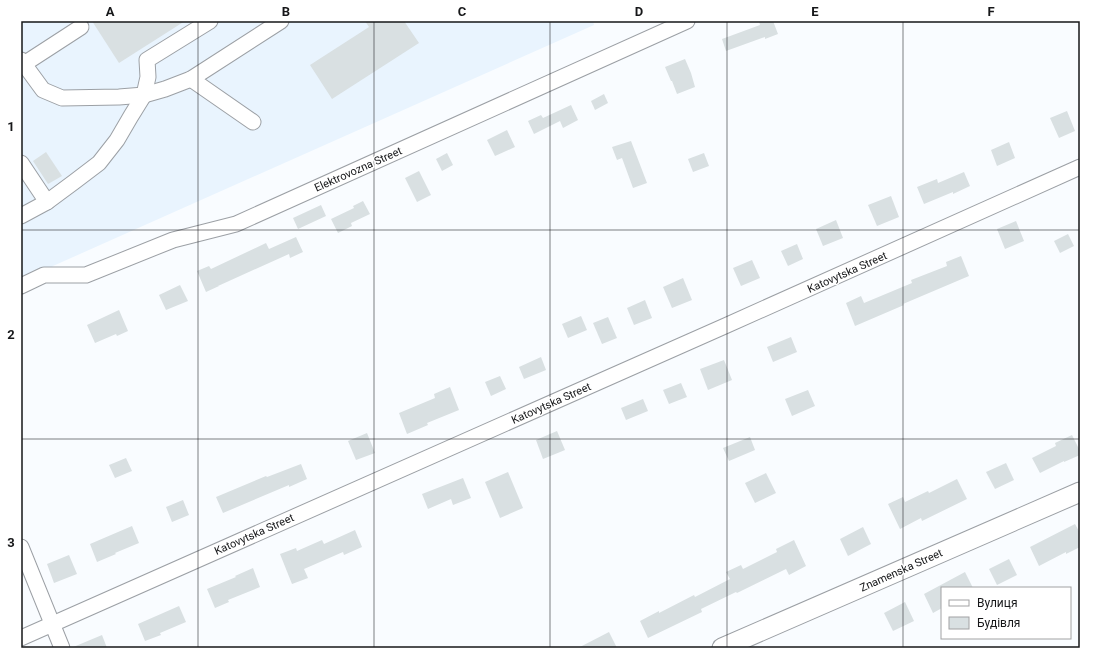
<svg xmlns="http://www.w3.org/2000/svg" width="1101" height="669" viewBox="0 0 1101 669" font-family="Roboto,sans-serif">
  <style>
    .built { fill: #e9f4fe }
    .building { fill: #d9e0e2 }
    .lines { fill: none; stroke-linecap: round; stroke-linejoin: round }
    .minor-casing { stroke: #9ca0a5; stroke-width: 17 }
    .major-casing { stroke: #9ca0a5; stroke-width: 21 }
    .minor { stroke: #fff; stroke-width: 15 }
    .major { stroke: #fff; stroke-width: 19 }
    .grid { fill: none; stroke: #161719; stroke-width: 1; stroke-opacity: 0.55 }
    .labels { text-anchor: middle; stroke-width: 3; stroke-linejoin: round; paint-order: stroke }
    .street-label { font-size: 11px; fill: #161719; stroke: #fff }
    .neatline { fill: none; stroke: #161719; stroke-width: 1.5 }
    .grid-label { font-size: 13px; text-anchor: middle; font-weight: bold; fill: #161719 }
  </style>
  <rect width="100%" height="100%" fill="#f9fcff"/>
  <!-- built -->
  <polygon class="built" points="21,21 593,21 594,25 53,266 44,275 21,286"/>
  <!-- building -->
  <g class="building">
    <polygon points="92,21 185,21 119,63"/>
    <polygon points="365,21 404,21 419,43 332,99 310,65 369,27"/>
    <polygon points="759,21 773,21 778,34 765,39 765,37 726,51 722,39 760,25"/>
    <polygon points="685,59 691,73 695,87 677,94 672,81 671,81 665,67"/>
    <polygon points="604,94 608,103 595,110 591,101"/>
    <polygon points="571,105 578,120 563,128 560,121 534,134 528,121 541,115 543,118"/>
    <polygon points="1067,111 1075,131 1059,138 1050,118"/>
    <polygon points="507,130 515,147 495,156 487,140"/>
    <polygon points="631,141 647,183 633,188 622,158 617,160 612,147"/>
    <polygon points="1009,142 1015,158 997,166 991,150"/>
    <polygon points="46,152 62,176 48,184 33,161"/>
    <polygon points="447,153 453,165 442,171 436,159"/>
    <polygon points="704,153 709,166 693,172 688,159"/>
    <polygon points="419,171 431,195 417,202 405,178"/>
    <polygon points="964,172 970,186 953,194 953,192 924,204 917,187 937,179 938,183"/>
    <polygon points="891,196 899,217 877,226 868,205"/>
    <polygon points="363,201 370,214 351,223 352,226 338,233 331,219 354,208 353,206"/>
    <polygon points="321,205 326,216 298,229 293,218"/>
    <polygon points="836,220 843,238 823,246 816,229"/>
    <polygon points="1016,221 1024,241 1005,249 997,229"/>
    <polygon points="1068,234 1074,246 1060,253 1054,241"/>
    <polygon points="296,237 303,252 290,258 289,254 218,286 219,286 206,292 197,271 209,266 211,269 266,243 269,249"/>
    <polygon points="797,244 803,259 788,266 781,251"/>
    <polygon points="961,256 969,276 903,304 904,305 855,326 846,303 861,296 864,303 912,283 911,280 947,266 946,262"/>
    <polygon points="752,260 760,278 741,286 733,268"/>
    <polygon points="683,278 692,300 672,308 663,287"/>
    <polygon points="180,285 188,301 166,310 159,295"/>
    <polygon points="645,300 652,318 634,325 627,308"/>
    <polygon points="119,310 128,331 117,336 116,334 95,343 87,325"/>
    <polygon points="581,316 587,330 568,338 562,324"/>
    <polygon points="608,317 617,338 602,344 593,323"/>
    <polygon points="791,337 797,352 773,362 767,347"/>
    <polygon points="541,357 546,370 524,379 519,367"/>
    <polygon points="724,360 732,380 708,390 700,369"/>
    <polygon points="500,376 506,389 491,396 485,382"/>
    <polygon points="681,383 687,397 669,404 663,390"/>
    <polygon points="450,387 459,410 427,423 428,425 407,434 399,413 435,398 434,394"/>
    <polygon points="808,390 815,406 792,416 785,399"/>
    <polygon points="643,399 648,411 626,420 621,408"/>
    <polygon points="557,431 565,450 543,459 536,440"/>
    <polygon points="367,433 375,453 356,460 348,441"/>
    <polygon points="1072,435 1080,451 1080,455 1064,462 1064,461 1040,473 1032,458 1056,446 1055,443"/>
    <polygon points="750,437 755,450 729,461 723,448"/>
    <polygon points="126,458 132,471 115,478 109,465"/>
    <polygon points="1006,463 1014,480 995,489 986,472"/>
    <polygon points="301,464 307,479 289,487 289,485 223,513 216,497 266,476 267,477"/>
    <polygon points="508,472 523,508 500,518 485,482"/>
    <polygon points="766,473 776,493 755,503 745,483"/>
    <polygon points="463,478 471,498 453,505 451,499 428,509 422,494"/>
    <polygon points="957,479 967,499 922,521 921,518 900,529 888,504 903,497 905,502 928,491 929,493"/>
    <polygon points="183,500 189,515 172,522 166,507"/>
    <polygon points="1075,524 1080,533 1080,547 1066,554 1066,552 1039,566 1030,547"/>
    <polygon points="132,526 139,543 115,553 116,554 97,562 90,544"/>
    <polygon points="863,527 871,544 848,556 840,539"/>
    <polygon points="355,530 362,547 344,555 343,552 304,569 308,578 292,584 280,554 296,548 297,551 322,540 324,544"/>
    <polygon points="794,540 806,566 789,575 786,569 737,593 736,592 701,609 702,612 648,638 640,621 659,611 659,613 694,595 695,597 730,579 726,572 741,565 743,569 777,552 776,549"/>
    <polygon points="69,555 77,574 54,583 47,564"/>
    <polygon points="1009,559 1017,575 997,585 989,569"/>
    <polygon points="253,568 260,587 228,600 229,602 215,608 207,589 236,577 235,576"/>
    <polygon points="965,572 973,588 942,588 942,608 933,613 924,594"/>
    <polygon points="905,602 914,621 893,631 884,613"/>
    <polygon points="179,606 186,622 160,633 161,635 145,641 138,624"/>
    <polygon points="609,632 617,648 578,648"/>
    <polygon points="102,635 107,648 71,648"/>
  </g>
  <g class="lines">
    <!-- minor casing -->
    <g class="minor-casing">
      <g id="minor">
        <polyline points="21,60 43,90 62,98 119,97 144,95 165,89 191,79 281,21"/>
        <polyline points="24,64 81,27"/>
        <polyline points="191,79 253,122"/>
        <polyline points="21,163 47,202 21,216"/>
        <polyline points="47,202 74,182 99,163 117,140 131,116 144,95 148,77 147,60 210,21"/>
        <polyline points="21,286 44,275 86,275 173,240 236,224 687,21"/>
        <polyline points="21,547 62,648"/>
        <polyline points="21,638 725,326 1080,167"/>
      </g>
    </g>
    <!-- major casing -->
    <g class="major-casing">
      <polyline id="major" points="722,648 1080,492"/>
    </g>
    <!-- minor -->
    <use href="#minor" class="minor"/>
    <!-- major -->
    <use href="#major" class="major"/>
  </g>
  <!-- grid -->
  <path class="grid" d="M 198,21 L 198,648M 374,21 L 374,648M 550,21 L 550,648M 727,21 L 727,648M 903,21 L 903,648M 21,230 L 1080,230M 21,439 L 1080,439"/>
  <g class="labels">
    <!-- street labels -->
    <g class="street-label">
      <text transform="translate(358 169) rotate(-24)" y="4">Elektrovozna Street</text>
      <text transform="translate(847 272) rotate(-24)" y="4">Katovytska Street</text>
      <text transform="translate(551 403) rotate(-24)" y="4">Katovytska Street</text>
      <text transform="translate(254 534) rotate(-24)" y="4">Katovytska Street</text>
      <text transform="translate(901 570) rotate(-24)" y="4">Znamenska Street</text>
    </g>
  </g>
  <!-- border -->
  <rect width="1101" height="669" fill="none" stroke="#ffffff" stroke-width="44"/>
  <!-- legend -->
  <rect x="941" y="587" width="130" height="52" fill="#ffffff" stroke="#a2a2a3"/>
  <rect x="949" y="600" width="20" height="6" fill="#ffffff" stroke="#a2a2a3"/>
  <text x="977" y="607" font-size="12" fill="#161719">Вулиця</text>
  <rect x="949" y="617" width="20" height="12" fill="#d9e0e2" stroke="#a2a2a3"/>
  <text x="977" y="627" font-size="12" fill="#161719">Будівля</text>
  <rect x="22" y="22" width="1057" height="625" class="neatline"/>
  <g class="grid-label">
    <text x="110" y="16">A</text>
    <text x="286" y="16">B</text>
    <text x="462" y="16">C</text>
    <text x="639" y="16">D</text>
    <text x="815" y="16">E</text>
    <text x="991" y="16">F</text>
    <text x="11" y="131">1</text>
    <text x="11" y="339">2</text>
    <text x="11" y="547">3</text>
  </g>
</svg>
